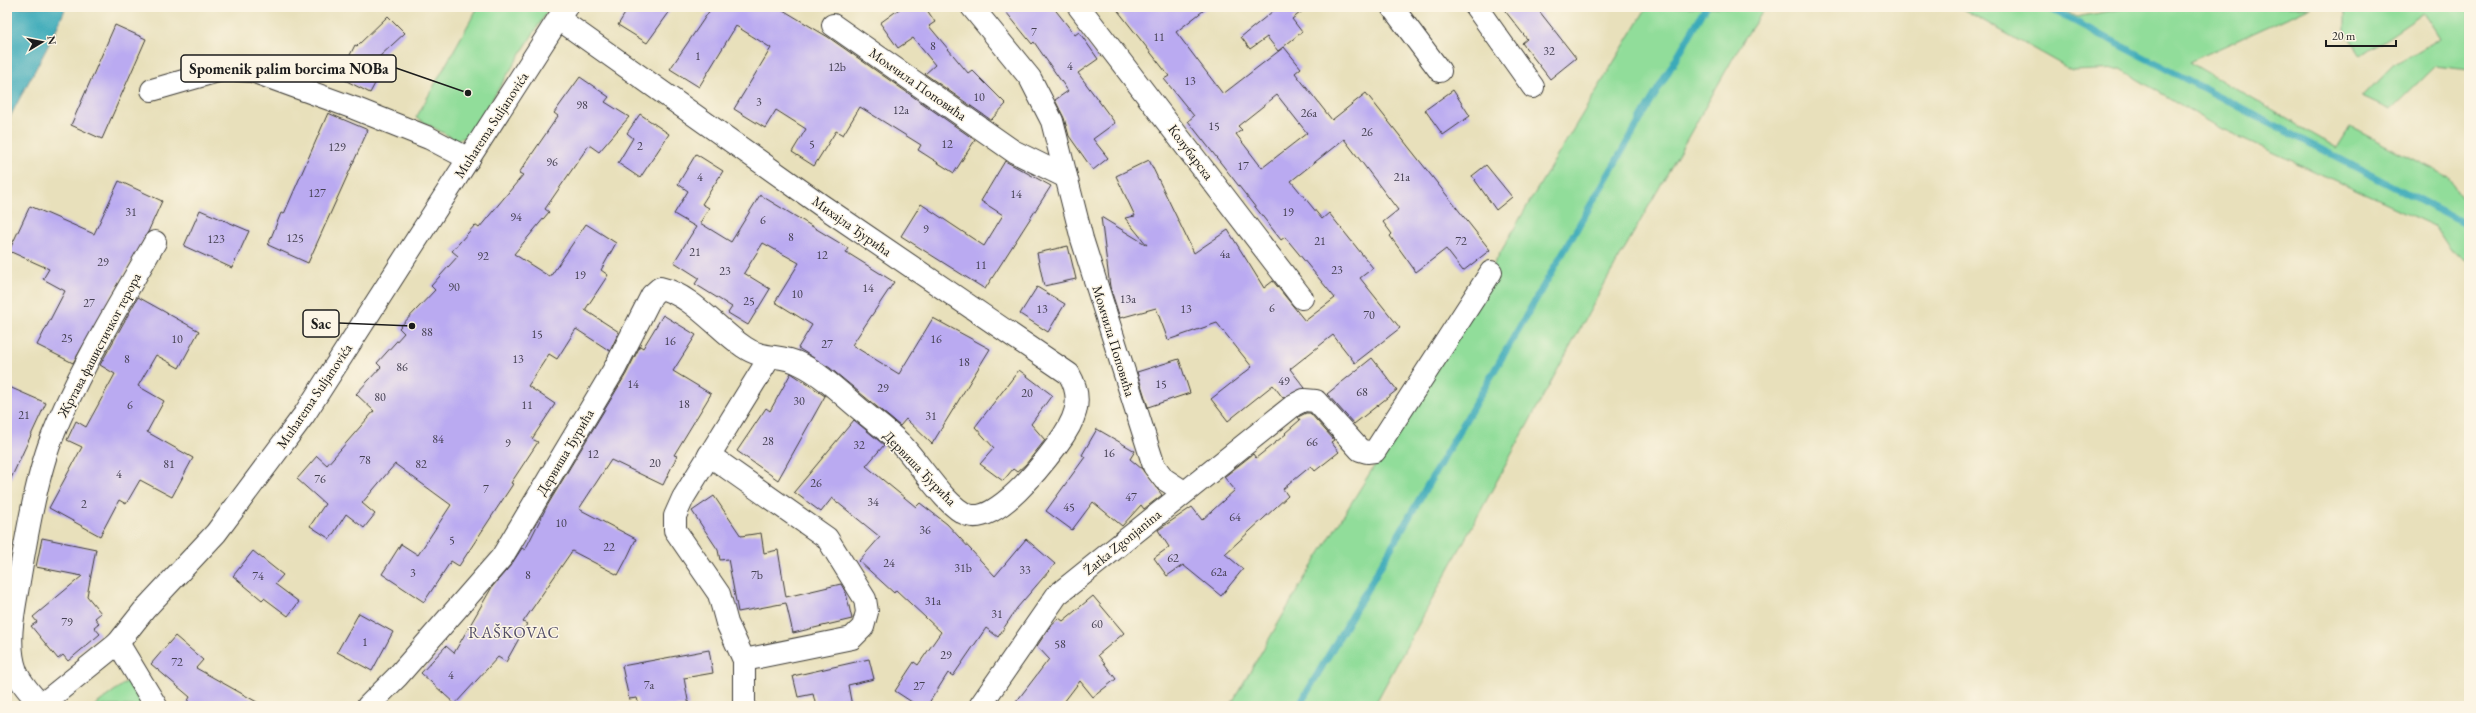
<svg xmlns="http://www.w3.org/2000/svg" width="2476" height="713" viewBox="0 0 2476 713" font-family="'EB Garamond',serif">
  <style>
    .green { fill: #91dd9a; stroke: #567c5b }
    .water { fill: #3baab9; stroke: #2c636a }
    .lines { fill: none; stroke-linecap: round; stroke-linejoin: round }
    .stream { stroke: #3baab9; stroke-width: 7 }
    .building { fill: #baaaf1; fill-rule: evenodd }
    .minor-casing { stroke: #3b3934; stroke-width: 24 }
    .minor { stroke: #fff; stroke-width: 22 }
    .labels { text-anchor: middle; stroke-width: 3; stroke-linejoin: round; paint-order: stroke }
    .number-label { font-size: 12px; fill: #444051 }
    .street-label { font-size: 14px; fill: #1c1c1c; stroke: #fcf5e5 }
    .quarter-label { font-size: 16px; letter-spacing: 1px; fill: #534e67; stroke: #fcf5e5 }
    .leader { fill: none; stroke: #1c1c1c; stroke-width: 1.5 }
    .callout-dot { fill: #1c1c1c; stroke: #fcf5e5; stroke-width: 1.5 }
    .callout { fill: #fcf5e5; stroke: #1c1c1c; stroke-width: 1.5 }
    .callout-label { font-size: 15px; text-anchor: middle; font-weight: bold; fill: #1c1c1c }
  </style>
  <rect width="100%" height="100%" fill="#fcf5e5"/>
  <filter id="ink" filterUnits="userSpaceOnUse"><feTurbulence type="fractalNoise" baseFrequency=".025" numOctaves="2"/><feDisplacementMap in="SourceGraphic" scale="8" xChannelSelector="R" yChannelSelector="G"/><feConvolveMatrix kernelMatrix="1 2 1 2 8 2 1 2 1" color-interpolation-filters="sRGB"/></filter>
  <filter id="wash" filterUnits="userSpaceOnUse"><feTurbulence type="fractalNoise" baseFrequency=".012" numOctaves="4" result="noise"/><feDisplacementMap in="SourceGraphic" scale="16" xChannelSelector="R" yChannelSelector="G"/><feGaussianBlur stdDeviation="0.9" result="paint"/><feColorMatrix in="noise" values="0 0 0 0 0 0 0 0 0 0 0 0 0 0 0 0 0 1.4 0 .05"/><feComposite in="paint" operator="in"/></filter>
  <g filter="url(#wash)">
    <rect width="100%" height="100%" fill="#e8e0bb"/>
    <!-- green -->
    <g class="green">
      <polygon points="478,7 550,7 469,136 456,140 416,118"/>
      <polygon points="1647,7 1766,7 1744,39 1605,283 1374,706 1230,706 1304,579 1422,389 1530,201"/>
      <polygon points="1959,7 2057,7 2076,17 2133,7 2311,7 2189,62 2337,148 2350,127 2448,177 2469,208 2469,260 2450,251 2434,226 2220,128 2120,69 2073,71"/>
      <polygon points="2345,7 2469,7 2469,70 2435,66 2390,110 2362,97 2393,65 2440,38 2424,13 2361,56 2345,31"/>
      <polygon points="130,679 147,706 94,706"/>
    </g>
    <!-- water -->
    <path class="water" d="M 7,7 L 66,7 C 50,47 26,84 7,123 Z"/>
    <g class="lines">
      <!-- stream -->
      <g class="stream">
        <polyline points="2047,7 2469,226"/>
        <polyline points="1299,706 1706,7"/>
      </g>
    </g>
    <g id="blocks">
      <!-- building -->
      <g class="building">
        <polygon points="629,7 673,7 647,43 618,25"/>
        <polygon points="705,7 778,7 828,37 975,140 954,173 918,150 921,145 860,107 843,135 836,131 814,166 792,152 806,129 776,110 765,128 734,109 771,48 736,26 699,87 670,69 710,10"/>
        <polygon points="902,7 925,7 935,22 929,26 968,73 972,70 1006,104 991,120 925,74 935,65 913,38 898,48 880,23"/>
        <polygon points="1002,7 1053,7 1075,35 1079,32 1098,59 1078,73 1115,123 1093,139 1108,158 1093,170 1069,136 1064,118 1055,100 1068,91 1034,42 1032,44"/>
        <path d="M 1115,7 L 1208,7 L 1176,32 L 1223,94 L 1284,47 L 1301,68 L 1295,73 L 1332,120 L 1366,93 L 1490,250 L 1463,271 L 1446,249 L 1416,272 L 1390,236 L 1392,234 L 1383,222 L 1398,210 L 1344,139 L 1291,181 L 1322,219 L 1329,213 L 1373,268 L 1360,278 L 1400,328 L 1355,363 L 1333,335 L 1290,369 L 1305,388 L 1283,398 L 1273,385 L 1228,421 L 1211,399 L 1252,367 L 1217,323 L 1168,340 L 1156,308 L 1120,318 L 1110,287 L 1101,217 L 1147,245 L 1125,218 L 1135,216 L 1116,176 L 1149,160 L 1194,253 L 1228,230 L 1264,288 L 1273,281 L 1305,321 L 1335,298 L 1285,237 L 1281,240 L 1188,121 L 1194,116 L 1164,79 L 1169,76 ZM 1277,95 L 1307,133 L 1262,168 L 1236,134 L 1242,130 L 1238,126 Z"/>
        <polygon points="1278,7 1308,7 1292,19 1302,32 1278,51 1267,37 1250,49 1241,37"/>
        <polygon points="1502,7 1536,7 1576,58 1550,79 1522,43 1527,39"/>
        <polygon points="388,16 405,33 379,57 387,61 370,93 339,77 355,45 357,46"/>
        <polygon points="115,25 146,39 102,139 71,125"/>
        <polygon points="580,77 609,97 605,102 629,117 599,152 589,145 545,209 549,212 514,254 550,277 586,224 616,243 601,270 608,275 585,310 619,332 610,351 576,329 557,359 549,354 528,386 555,404 532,439 538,442 511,483 513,484 459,566 451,561 424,602 382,574 401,544 418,555 451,505 395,464 362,503 375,514 364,528 346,514 330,539 310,526 325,504 297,479 317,456 327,465 374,411 356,394 381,367 377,363 404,333 399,328 435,290 431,286 458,256 452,251 475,225 479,228 523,175 519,173 558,116 554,113"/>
        <polygon points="1453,90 1470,116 1443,135 1425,110"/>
        <polygon points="328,113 368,130 308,263 268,245 281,213 284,214"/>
        <polygon points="640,114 669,134 640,178 618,163 633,138 627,133"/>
        <polygon points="696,154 723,171 702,204 709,208 700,223 731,242 760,195 848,248 846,252 894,282 852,345 899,374 933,318 990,349 932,444 906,419 900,426 830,368 798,348 812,325 775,302 799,263 763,243 744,273 770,289 748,325 728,313 732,307 695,284 699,278 674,262 696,227 674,214 688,191 678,184"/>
        <polygon points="1005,161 1051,186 985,289 901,236 921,204 984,246 1003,215 981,201"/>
        <polygon points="1486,165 1512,197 1496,210 1472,176"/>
        <polygon points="119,181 162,201 148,232 73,363 37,345 65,291 43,279 49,269 9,251 30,206 94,234"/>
        <polygon points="200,210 249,231 232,268 184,246"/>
        <polygon points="1068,246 1076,279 1044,286 1037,253"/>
        <polygon points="1037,287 1065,304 1048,332 1020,314"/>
        <polygon points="138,297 199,331 179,368 156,355 138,386 164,401 147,432 193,458 172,497 140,480 126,504 119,500 100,536 49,508 82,447 67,440 76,421 86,427 115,374 100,365"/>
        <polygon points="663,315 696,335 673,371 711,394 674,455 677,456 663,485 611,460 579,509 636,539 626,560 618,575 572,551 523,622 527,624 506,662 498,657 455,704 421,673 446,646 454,653 492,587 511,565 522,548 525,550 547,506 626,374 640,346 643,348"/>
        <polygon points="1372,358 1397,390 1354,424 1327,394"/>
        <polygon points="1179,359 1190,393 1148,407 1137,372"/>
        <polygon points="1019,370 1052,395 1031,424 1045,440 1026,464 1017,472 1013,469 1003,481 980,464 994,448 975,427"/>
        <polygon points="791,373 825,396 778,480 737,451 766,408 770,411"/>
        <polygon points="7,386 46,403 7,487"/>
        <polygon points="1306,413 1310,413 1334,440 1331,442 1339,452 1315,471 1311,466 1283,489 1288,496 1225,554 1243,569 1221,596 1183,565 1167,576 1154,558 1169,547 1158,530 1192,507 1202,520 1235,490 1224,477 1253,454 1256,458 1286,434 1285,433 1300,420 1298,417"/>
        <polygon points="854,420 884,445 866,466 916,507 920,503 947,524 995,576 1026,539 1055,564 1017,608 998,637 986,628 953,676 948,673 927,706 918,706 895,691 914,662 918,665 941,632 896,590 894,593 859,561 880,537 832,498 821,512 794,492"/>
        <polygon points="1097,429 1135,451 1130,459 1142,469 1162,495 1144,509 1141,505 1122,526 1093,502 1072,530 1046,511 1085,457 1082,455"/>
        <polygon points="714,496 741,536 761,533 764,553 778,550 786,597 841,584 846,593 852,619 793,633 786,603 738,612 728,559 720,560 718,550 692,511"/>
        <polygon points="42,538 96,549 87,596 101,613 95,618 99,623 94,627 100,634 68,661 63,655 58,659 31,626 37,622 33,617 82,576 36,567"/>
        <polygon points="253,551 283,575 275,584 299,602 288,616 264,598 262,600 233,576"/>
        <polygon points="1093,596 1124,633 1098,655 1116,679 1093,697 1080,681 1061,706 1013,706 1049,659 1037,646 1051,625 1059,618 1063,621"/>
        <polygon points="359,613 393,632 372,671 337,652"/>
        <polygon points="175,636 203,660 196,668 264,706 185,706 190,697 151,664"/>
        <polygon points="709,650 713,673 684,678 689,706 639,706 637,698 629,699 622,666"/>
        <polygon points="869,659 874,679 848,685 852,706 816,706 813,694 798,697 793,676"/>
      </g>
    </g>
  </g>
  <g filter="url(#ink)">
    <use href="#blocks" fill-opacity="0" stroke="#3b3934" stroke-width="1"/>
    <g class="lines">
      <!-- minor casing -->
      <g class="minor-casing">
        <g id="minor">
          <polyline points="972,7 1030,78 1052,121 1082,239 1154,466 1164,479 1184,492"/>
          <polyline points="1079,7 1302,298"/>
          <polyline points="1392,7 1440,71"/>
          <polyline points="1476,7 1533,87"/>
          <polyline points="833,25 1013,151 1066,177"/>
          <polyline points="152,90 225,69 252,71 354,108 429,138 469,159"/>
          <polyline points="709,455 827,538 865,599 867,612 863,627 852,638 744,660"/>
          <polyline points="118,643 156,706"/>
          <path d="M 41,705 C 32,695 21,684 16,671 C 6,644 14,609 19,581 C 26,539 36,480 51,440 C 78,371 118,307 155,242"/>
          <polyline points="40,706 118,643 145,609 216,533 304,415 566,7"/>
          <path d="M 368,706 L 397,677 L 502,557 L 615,368 L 652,295 L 660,288 C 692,295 717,329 744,347 C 764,361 780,353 800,364 C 821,374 838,391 856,406 C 870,418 886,429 900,443 C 918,460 945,507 968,515 C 996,525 1042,465 1057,445 C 1074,422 1085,401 1069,374 L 821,205 L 559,19"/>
          <polyline points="744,706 744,660 727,623 719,594 675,530 675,516 683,498 770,357"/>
          <polyline points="980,706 1057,595 1294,405 1304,400 1316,401 1360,450 1367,452 1375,451 1491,272"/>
        </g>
      </g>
      <!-- minor -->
      <use href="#minor" class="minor"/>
    </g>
  </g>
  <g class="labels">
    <!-- number labels -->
    <g class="number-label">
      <text x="1034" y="36">7</text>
      <text x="1159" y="41">11</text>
      <text x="933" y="50">8</text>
      <text x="1549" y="55">32</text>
      <text x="698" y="60">1</text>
      <text x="1070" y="70">4</text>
      <text x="837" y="71">12b</text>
      <text x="1190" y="85">13</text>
      <text x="979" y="101">10</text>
      <text x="759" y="106">3</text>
      <text x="582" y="109">98</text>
      <text x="901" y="114">12a</text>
      <text x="1309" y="117">26a</text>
      <text x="1214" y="130">15</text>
      <text x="1367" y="136">26</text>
      <text x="812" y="148">5</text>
      <text x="947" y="148">12</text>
      <text x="640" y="150">2</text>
      <text x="337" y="151">129</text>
      <text x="552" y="166">96</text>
      <text x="1243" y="170">17</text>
      <text x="700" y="181">4</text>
      <text x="1402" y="181">21a</text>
      <text x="317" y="197">127</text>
      <text x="1016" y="198">14</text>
      <text x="131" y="216">31</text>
      <text x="1288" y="216">19</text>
      <text x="516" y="221">94</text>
      <text x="763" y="224">6</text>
      <text x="926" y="233">9</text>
      <text x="791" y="241">8</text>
      <text x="295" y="242">125</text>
      <text x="216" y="243">123</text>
      <text x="1320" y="245">21</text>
      <text x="1461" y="245">72</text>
      <text x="695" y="256">21</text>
      <text x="1225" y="258">4a</text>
      <text x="822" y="259">12</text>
      <text x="483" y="260">92</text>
      <text x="103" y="266">29</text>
      <text x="981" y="269">11</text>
      <text x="1337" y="274">23</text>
      <text x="725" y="275">23</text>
      <text x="580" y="279">19</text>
      <text x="454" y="291">90</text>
      <text x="868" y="292">14</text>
      <text x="797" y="298">10</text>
      <text x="1128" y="303">13a</text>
      <text x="749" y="305">25</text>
      <text x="89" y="307">27</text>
      <text x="1272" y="312">6</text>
      <text x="1042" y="313">13</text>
      <text x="1186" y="313">13</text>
      <text x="1369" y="319">70</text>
      <text x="427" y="336">88</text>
      <text x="537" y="338">15</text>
      <text x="67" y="342">25</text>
      <text x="177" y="343">10</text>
      <text x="936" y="343">16</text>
      <text x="670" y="345">16</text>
      <text x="827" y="348">27</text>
      <text x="127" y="363">8</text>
      <text x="518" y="363">13</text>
      <text x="964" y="366">18</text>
      <text x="402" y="371">86</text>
      <text x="1284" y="385">49</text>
      <text x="633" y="388">14</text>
      <text x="1161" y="388">15</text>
      <text x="883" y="392">29</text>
      <text x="1362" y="396">68</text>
      <text x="1027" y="397">20</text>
      <text x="380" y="401">80</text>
      <text x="799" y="405">30</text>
      <text x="684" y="408">18</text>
      <text x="130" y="409">6</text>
      <text x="527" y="409">11</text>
      <text x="24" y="419">21</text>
      <text x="931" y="420">31</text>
      <text x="438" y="443">84</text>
      <text x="768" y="445">28</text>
      <text x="1312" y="446">66</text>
      <text x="508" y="447">9</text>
      <text x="859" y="449">32</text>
      <text x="1109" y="457">16</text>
      <text x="593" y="458">12</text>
      <text x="365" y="464">78</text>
      <text x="655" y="467">20</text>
      <text x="169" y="468">81</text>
      <text x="421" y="468">82</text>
      <text x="119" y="478">4</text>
      <text x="320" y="483">76</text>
      <text x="816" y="487">26</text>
      <text x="486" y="493">7</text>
      <text x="1131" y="501">47</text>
      <text x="873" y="506">34</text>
      <text x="84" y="508">2</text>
      <text x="1069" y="511">45</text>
      <text x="1235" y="521">64</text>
      <text x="561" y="527">10</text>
      <text x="925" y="534">36</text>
      <text x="452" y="544">5</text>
      <text x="609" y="551">22</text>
      <text x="1173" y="562">62</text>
      <text x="889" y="567">24</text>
      <text x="963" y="572">31b</text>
      <text x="1025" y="574">33</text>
      <text x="1219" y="576">62a</text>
      <text x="413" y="577">3</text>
      <text x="528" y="579">8</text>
      <text x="757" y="579">7b</text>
      <text x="258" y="580">74</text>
      <text x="933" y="605">31a</text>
      <text x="997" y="618">31</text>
      <text x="67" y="626">79</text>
      <text x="1097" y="628">60</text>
      <text x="365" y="646">1</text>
      <text x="1060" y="648">58</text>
      <text x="946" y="659">29</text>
      <text x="177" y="666">72</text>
      <text x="451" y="679">4</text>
      <text x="649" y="689">7a</text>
      <text x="919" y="690">27</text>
    </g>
    <!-- street labels -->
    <g class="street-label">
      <text transform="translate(918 84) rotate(35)" y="5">Момчила Поповића</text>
      <text transform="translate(491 125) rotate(-57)" y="5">Muharema Suljanovića</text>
      <text transform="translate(1191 152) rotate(53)" y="5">Колубарска</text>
      <text transform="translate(852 226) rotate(35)" y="5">Михајла Ђурића</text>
      <text transform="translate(1114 341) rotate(73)" y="5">Момчила Поповића</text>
      <text transform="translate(99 345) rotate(-62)" y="5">Жртава фашистичког терора</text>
      <text transform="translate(314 396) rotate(-56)" y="5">Muharema Suljanovića</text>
      <text transform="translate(565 452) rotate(-59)" y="5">Дервиша Ђурића</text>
      <text transform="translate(920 468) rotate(46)" y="5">Дервиша Ђурића</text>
      <text transform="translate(1122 542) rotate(-39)" y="5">Žarka Zgonjanina</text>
    </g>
    <!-- quarter labels -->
    <g class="quarter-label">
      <text x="514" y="638">RAŠKOVAC</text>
    </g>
  </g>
  <!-- callouts -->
  <path class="leader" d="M468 93L396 68M412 326L339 323"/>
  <g class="callout-dot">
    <circle cx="468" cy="93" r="4"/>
    <circle cx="412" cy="326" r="4"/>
  </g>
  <g class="callout">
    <rect x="181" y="55" width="215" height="27" rx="4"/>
    <rect x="303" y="310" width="36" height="27" rx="4"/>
  </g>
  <g class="callout-label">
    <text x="289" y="74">Spomenik palim borcima NOBa</text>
    <text x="321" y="329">Sac</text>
  </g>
  <!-- margin -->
  <rect width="2476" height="713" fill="none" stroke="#fcf5e5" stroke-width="24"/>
  <!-- north arrow -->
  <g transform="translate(42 42) rotate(80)" stroke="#fcf5e5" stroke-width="3" paint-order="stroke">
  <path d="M0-3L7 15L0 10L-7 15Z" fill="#1c1c1c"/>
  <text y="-6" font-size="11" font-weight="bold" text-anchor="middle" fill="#1c1c1c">N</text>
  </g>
  <!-- scale -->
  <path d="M2326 40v6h70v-6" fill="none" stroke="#1c1c1c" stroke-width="2"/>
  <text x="2332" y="40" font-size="12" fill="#1c1c1c" stroke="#fcf5e5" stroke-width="3" paint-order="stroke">20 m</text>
</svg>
